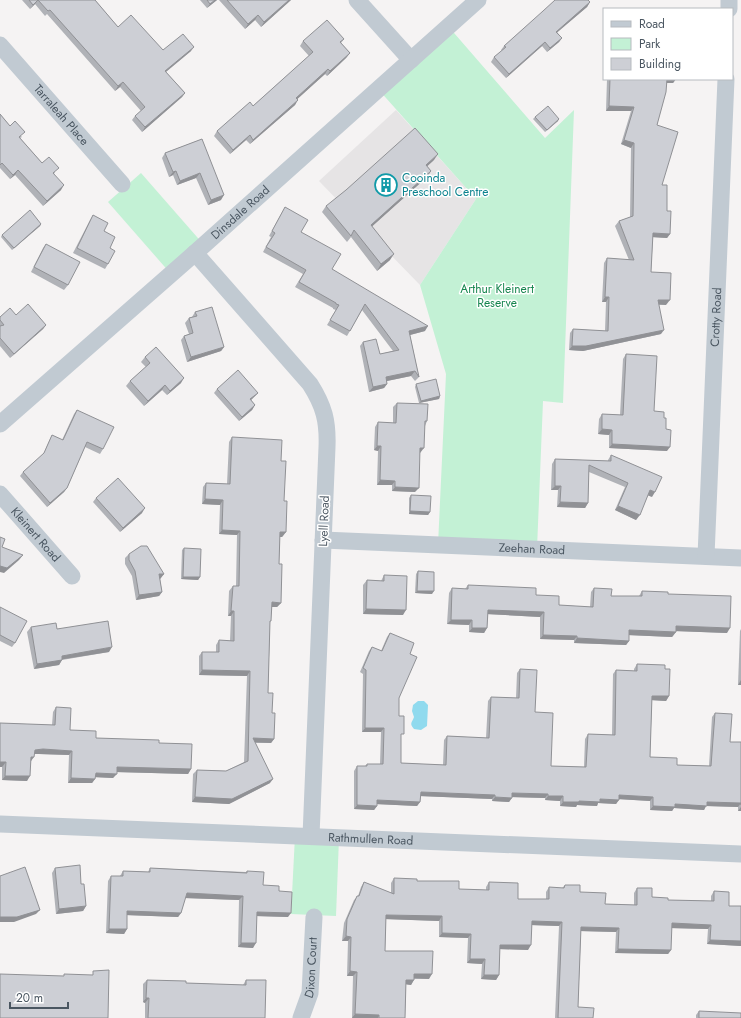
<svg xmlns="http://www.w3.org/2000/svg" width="741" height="1018" viewBox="0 0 741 1018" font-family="Jost,sans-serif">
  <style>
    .education { fill: #e6e4e5 }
    .green { fill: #c3f1d5 }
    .water { fill: #90daee }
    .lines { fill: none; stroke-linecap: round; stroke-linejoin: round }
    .minor { stroke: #c1cad2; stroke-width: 17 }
    .wall { fill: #b0b2b7 }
    .shaded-wall { fill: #909195 }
    .building { fill: #cdcfd5; stroke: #909195 }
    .labels { text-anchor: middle; stroke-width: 3; stroke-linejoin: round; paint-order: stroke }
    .street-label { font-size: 12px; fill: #4a5661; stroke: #fff }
    .culture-label { font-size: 12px; fill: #0d838f; stroke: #fff; text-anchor: start }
    .park-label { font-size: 12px; fill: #17864f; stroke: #fff }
  </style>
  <rect width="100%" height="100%" fill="#f5f3f3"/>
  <!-- education -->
  <polygon class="education" points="396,110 476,199 420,285 319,181"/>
  <!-- green -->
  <g class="green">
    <polygon points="448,26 545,138 574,110 563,403 543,401 537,549 438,545 446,374 420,285 476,199 378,89"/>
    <polygon points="141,173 204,245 171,274 108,202"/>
    <polygon points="295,836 339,838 336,916 291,914"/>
  </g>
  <!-- water -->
  <path class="water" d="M 418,701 L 424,701 L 428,705 L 427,726 L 421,730 L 414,729 C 409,723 412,723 414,717 L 412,711 L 413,705 Z"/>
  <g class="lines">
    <!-- minor -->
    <g class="minor">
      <polyline points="357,0 411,60"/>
      <polyline points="729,9 729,0"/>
      <path id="s1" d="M 0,45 L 122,184"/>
      <path d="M 195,253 L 310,384 C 324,406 328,421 327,447 L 311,836"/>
      <path id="s2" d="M 0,424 L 195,253 L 478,0"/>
      <path id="s3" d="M 0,494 L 72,576"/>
      <path id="s4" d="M 323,540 L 741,558"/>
      <path id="s5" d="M 706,556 L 726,79"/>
      <path id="s6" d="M 0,824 L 741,854"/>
      <path id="s7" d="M 301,1018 L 310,993 L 314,917"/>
    </g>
  </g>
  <!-- wall -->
  <g class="wall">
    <polygon points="22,0 95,0 118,27 163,50 191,51 166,72 185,93 182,97 142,132 132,120 135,116 141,111 120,87 115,91 47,14 45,16 35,4 30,9"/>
    <polygon points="200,0 217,0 207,8"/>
    <polygon points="219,0 291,0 261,27 255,20 245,29"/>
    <polygon points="590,2 587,7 557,32 562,38 559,42 547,52 542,46 506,78 491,62 494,57 502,51 501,50 504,46 541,14 543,11"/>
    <polygon points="344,39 341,43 350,53 346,58 327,76 325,74 297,99 295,105 250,144 246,140 230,154 214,136 217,131 253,106 309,56 300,46 303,41"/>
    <polygon points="607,79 676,79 673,83 667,83 657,125 662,185 667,211 670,234 667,238 653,237 651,272 666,305 659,305 661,334 583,351 569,350 570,333 573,329 605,331 606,302 602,302 604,263 607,258 629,260 615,226 619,221 630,217 631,148 621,144 631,111 606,111"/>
    <polygon points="0,114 10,126 22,137 20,138 42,163 55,172 54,174 61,190 43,206 15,175 10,179 0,168"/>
    <polygon points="535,117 558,121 545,132 533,119"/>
    <polygon points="202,139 221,200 208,205 196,178 177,185 173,175 169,177 162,158 165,153"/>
    <polygon points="434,160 427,166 431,171 427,177 372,226 390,260 377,271 351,237 347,242 322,212 326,206"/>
    <polygon points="285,207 301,232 332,269 425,331 410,335 419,377 415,381 411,376 387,381 387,384 384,388 369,392 360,346 363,342 380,354 393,351 362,310 347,336 327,325 336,310 333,309 333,308 295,287 303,274 263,252 271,237 269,236"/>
    <polygon points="93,215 104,231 110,248 108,264 105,269 73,253 90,220"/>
    <polygon points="41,224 40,226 12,250 1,237 2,235"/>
    <polygon points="46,244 68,285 64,290 31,272 43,248"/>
    <polygon points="195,312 224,347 221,351 187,362 181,340 184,336 189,334 185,323 189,318 192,317"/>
    <polygon points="16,315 46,325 43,329 10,358 0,346 0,317"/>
    <polygon points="626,354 654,411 664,418 666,429 667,451 609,448 609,435 598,434 599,419 602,414 620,415 623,359"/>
    <polygon points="145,357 181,383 167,395 162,390 144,406 126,386 130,381 146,367 141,362"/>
    <polygon points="416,384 440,396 439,399 419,403 415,387"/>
    <polygon points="217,389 258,393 251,400 255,405 252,410 239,421 214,393"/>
    <polygon points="397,403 427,421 425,426 420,453 415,492 392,491 392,485 377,485 378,451 374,450 375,427 378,422 393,423 393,407"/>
    <polygon points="77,410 103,449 100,454 85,447 67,488 64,492 47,507 20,476 23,472 43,455 50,439 52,435 62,440 74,414"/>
    <polygon points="232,437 281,461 284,501 286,532 282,537 280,537 279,564 281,603 277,607 272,607 270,623 268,693 272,713 274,739 271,743 255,743 270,783 229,804 192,802 193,774 197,770 226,771 244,762 247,676 199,675 199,656 202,652 216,652 216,645 219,640 230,641 231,616 228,616 229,591 233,586 236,586 237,535 219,534 220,505 202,504 203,487 206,483 227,484 229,442"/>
    <polygon points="611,455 652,497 648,495 636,520 615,510 625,487 589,472 588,503 585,508 557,507 558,490 551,490 552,464 555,459 608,461 608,460"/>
    <polygon points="411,495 430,512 428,515 409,514 409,498"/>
    <polygon points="96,498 142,513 120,532 93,502"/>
    <polygon points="184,548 200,577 198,580 181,579 182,550"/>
    <polygon points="129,554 164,574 160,579 162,592 159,596 136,600 132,576 125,564 125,558"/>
    <polygon points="418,571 432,594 415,593 416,574"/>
    <polygon points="384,575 403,615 363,614 363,585 367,580 381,581"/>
    <polygon points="468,585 536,595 559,605 590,607 591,592 594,588 611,596 639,596 642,591 668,594 727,633 676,631 676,632 672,637 629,635 629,641 626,645 574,643 574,640 540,639 540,617 488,614 487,628 484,633 469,632 469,625 447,624 449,593 452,588 465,589"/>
    <polygon points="0,607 15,643 12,647 0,641"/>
    <polygon points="31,627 57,629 109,652 62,660 59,665 34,669 27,632"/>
    <polygon points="741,629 741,685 738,685 740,631"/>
    <polygon points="390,633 410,654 399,698 399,716 401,738 401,763 443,765 444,740 447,736 486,738 488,701 491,697 516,698 517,673 520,669 535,712 551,766 584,767 585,739 588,734 612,735 613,674 616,670 634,671 634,669 637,664 665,669 669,696 666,701 652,700 650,757 677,765 709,766 712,717 715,713 730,742 741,742 741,811 738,811 738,807 706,806 704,810 674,808 672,811 650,810 650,801 619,799 616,804 598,803 597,806 577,805 576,807 560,806 560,801 545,800 545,798 512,797 509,802 492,801 492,799 421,796 420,802 417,806 377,804 377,806 374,810 354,809 354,771 357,766 365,766 367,764 380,764 381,732 362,732 363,674 360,672 369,651 372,647 381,651 387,637"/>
    <polygon points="56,707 70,730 96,738 159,743 191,769 188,774 117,772 113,778 95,777 95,779 92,783 68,783 69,755 39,754 34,754 31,761 27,781 2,780 2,767 0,767 0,723 52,725 53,712"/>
    <polygon points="55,868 81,884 86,906 83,911 56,914 52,873"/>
    <polygon points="150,868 246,872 247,871 263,885 279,891 288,917 257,916 253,948 238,947 239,900 185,898 181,913 178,917 127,915 127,929 124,934 106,933 108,881 111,876 120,876 123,871 148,872"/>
    <polygon points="394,878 417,881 459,889 486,890 486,887 489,882 518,899 546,899 546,892 549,887 562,888 565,885 605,904 634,905 634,893 637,888 652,897 668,900 711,901 711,896 714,891 729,906 741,906 741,946 707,944 708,929 671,928 671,950 668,954 615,953 616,932 581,931 578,1007 593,1018 555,1018 559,926 532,925 528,950 500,949 499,975 496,980 481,979 482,964 467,963 468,938 439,937 439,921 386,919 385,951 429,979 414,979 411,985 406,984 405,1018 352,1018 353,976 347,976 348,941 342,941 344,923 354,900 358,896 361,887 364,882 391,893 391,883"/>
    <polygon points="147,980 186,983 243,985 246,980 265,1018 145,1018 145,1003 143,1002 143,984"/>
    <polygon points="699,1011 741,1018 696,1018 696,1015"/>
  </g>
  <!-- shaded-wall -->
  <g class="shaded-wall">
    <polygon points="38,0 35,4 30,9 33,5"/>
    <polygon points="215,0 217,0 207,8 210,4"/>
    <polygon points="289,0 291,0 261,27 264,22"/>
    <polygon points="590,2 587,7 553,36 556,32"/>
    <polygon points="258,15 255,20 245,29 248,24"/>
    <polygon points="562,38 559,42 547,52 550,48"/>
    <polygon points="545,42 542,46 506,78 509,74"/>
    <polygon points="194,47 191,51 162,75 165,71"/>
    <polygon points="350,53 346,58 327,76 330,71"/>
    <polygon points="328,69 325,74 293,103 296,98"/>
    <polygon points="666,79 676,79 673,83 664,83"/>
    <polygon points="123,82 120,87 115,91 118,86"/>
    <polygon points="185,93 182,97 142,132 145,127"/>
    <polygon points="298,100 295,105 250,144 253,140"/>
    <polygon points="609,106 634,107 631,111 606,111"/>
    <polygon points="559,119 558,121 545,132 547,130"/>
    <polygon points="250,135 246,140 230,154 233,150"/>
    <polygon points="624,140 634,143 631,148 621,144"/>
    <polygon points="438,154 434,160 422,171 426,165"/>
    <polygon points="18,170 15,175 10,179 13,175"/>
    <polygon points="176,171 173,175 169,177 173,172"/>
    <polygon points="431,171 427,177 367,231 371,225"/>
    <polygon points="200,173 196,178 177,185 180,181"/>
    <polygon points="64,185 61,190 43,206 47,201"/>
    <polygon points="224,195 221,200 208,205 211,200"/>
    <polygon points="41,224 40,226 12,250 14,248"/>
    <polygon points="653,233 670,234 667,238 650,237"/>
    <polygon points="394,254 390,260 377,271 381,264"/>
    <polygon points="605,297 609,297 606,302 602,302"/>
    <polygon points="658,300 670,300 666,305 655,304"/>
    <polygon points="46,325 43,329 10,358 14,354"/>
    <polygon points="428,326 425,331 406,336 409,331"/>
    <polygon points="664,330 661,334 583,351 569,350 572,346"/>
    <polygon points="224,347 221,351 187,362 191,357"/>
    <polygon points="415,371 411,376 382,382 386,377"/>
    <polygon points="184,378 181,383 167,395 170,391"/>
    <polygon points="387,384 384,388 369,392 373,387"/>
    <polygon points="165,385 162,390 144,406 148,401"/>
    <polygon points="258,393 247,404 250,399"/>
    <polygon points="440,396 439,399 419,403 421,401"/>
    <polygon points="255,405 252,410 239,421 242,417"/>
    <polygon points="602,429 612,430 609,435 598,434"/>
    <polygon points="612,444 670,447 667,451 609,448"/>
    <polygon points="377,446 381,446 378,451 374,450"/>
    <polygon points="420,448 424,448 420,453 417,452"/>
    <polygon points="380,480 395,481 392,485 377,485"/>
    <polygon points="555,486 561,486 558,490 551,490"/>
    <polygon points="395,487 419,488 415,492 392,491"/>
    <polygon points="67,488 64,492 47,507 50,503"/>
    <polygon points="650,490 655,492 652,497 647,495"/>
    <polygon points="205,499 223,500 220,505 202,504"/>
    <polygon points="560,502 588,503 585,508 557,507"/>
    <polygon points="618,506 640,515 636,520 615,510"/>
    <polygon points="145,508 142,513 120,532 123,528"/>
    <polygon points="410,511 430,512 428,515 409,514"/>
    <polygon points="222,530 240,531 237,535 219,534"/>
    <polygon points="280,532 286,532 282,537 277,537"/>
    <polygon points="23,555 19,560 4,573 0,572 0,566"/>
    <polygon points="159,574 164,574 160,579 156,578"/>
    <polygon points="183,577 200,577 198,580 181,579"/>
    <polygon points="417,591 434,591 432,594 415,593"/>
    <polygon points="162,592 159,596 136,600 139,595"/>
    <polygon points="272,602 281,603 277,607 269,607"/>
    <polygon points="366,609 406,610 403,615 363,614"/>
    <polygon points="488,610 544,612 540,617 485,614"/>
    <polygon points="231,611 234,611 231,616 228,616"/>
    <polygon points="451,620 472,620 469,625 447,624"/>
    <polygon points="676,626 730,628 727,633 673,631"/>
    <polygon points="472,628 487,628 484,633 469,632"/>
    <polygon points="629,630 676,632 672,637 626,635"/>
    <polygon points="543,635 577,636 574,640 540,639"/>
    <polygon points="577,638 629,641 626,645 574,643"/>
    <polygon points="112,647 109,652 58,660 62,656"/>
    <polygon points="62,660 59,665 34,669 37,664"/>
    <polygon points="202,670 250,671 247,676 199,675"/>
    <polygon points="741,680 741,685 738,685"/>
    <polygon points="652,696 669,696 666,701 649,700"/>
    <polygon points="365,728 384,728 381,732 362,732"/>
    <polygon points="253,738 274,739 271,743 249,742"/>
    <polygon points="43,749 72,751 69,755 39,754 31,754 35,750"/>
    <polygon points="31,757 34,757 31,761 28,761"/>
    <polygon points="0,762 6,762 2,767 0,767"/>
    <polygon points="117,767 191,769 188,774 114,772"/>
    <polygon points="96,773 117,774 113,778 92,777"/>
    <polygon points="5,776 30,776 27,781 2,780"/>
    <polygon points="71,778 95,779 92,783 68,783"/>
    <polygon points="273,779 270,783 229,804 192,802 195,797"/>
    <polygon points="421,792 495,795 492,799 418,796"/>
    <polygon points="512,793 548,794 545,798 509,797"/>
    <polygon points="619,795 653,797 650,801 616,799"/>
    <polygon points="548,796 563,796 560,801 545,800"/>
    <polygon points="495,797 512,798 509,802 492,801"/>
    <polygon points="600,799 619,800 616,804 598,803 597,806 577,805 576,807 560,806 563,802"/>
    <polygon points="377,800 420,802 417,806 374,804"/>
    <polygon points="707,802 741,803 738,807 706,806 704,810 674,808 672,811 650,810 653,806 675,804"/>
    <polygon points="357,805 377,806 374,810 354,809"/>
    <polygon points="741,807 741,811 738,811"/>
    <polygon points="187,893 243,896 239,900 184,898"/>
    <polygon points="86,906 83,911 56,914 59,909"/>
    <polygon points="40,910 36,914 14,922 0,922 0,917"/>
    <polygon points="127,911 181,913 178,917 124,915"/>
    <polygon points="257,912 291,913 288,917 254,916"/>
    <polygon points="386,915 442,916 439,921 383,919"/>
    <polygon points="532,921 562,922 559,926 529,925"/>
    <polygon points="672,923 711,925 708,929 668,928"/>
    <polygon points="581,927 619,928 616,932 578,931"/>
    <polygon points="109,929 127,929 124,934 106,933"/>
    <polygon points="442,933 471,934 468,938 439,937"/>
    <polygon points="346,936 351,937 348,941 342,941"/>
    <polygon points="710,940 741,941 741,946 707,944"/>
    <polygon points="241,943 256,943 253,948 238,947"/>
    <polygon points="500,945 531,945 528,950 497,949"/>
    <polygon points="618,949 671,950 668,954 615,953"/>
    <polygon points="470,959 485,959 482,964 467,963"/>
    <polygon points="350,971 357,972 353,976 347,976"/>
    <polygon points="414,974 432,974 429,979 411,978"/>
    <polygon points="484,975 499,975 496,980 481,979"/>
    <polygon points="406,980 414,980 411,985 403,984"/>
    <polygon points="146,998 149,998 145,1003 143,1002"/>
    <polygon points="355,1014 379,1015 378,1018 352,1018"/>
  </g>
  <!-- building -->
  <g class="building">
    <polygon points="29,0 38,0 33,5"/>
    <polygon points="38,0 95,0 118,27 131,15 163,50 183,34 194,47 165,71 185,93 145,127 135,116 145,107 123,82 118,86 50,10 48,11"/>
    <polygon points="207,0 215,0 210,4"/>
    <polygon points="227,0 289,0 264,22 258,15 248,24"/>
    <polygon points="555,0 588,0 590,2 556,32 562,38 550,48 545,42 509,74 494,57 506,47 504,46 543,11"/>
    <polygon points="327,20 344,39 340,42 350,53 330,71 328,69 296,98 298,100 253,140 250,135 233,150 217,131 250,102 253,106 313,52 303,41"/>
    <polygon points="610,79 667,79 666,92 657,125 678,132 662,185 667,185 667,211 671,211 670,234 653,233 651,272 671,273 670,300 658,300 664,330 586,346 572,346 573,329 608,331 609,297 605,297 607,258 634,260 619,221 633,216 634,143 624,140 634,107 609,106"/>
    <polygon points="548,106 559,119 547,130 535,117"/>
    <polygon points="0,114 10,126 15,121 25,132 19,137 42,163 49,157 59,168 53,173 64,185 47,201 18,170 13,175 2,163 0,165"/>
    <polygon points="415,128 438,154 426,165 431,171 371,225 394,254 381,264 354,230 351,236 326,206 346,190"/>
    <polygon points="202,139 224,195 211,200 200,173 180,181 176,171 173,172 165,153"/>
    <polygon points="285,207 308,220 301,232 341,254 332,269 428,326 409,331 419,377 415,371 386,377 387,384 373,387 363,342 376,339 380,354 399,350 365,304 350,331 330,320 339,305 336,304 336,303 299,282 306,270 266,247 275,233 272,231"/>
    <polygon points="30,210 41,224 14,248 2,235"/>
    <polygon points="93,215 108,223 104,231 115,237 110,248 115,251 108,264 77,248"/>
    <polygon points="46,244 80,262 68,285 34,267"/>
    <polygon points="28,304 46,325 14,354 0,338 0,326 4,325 0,320 0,317 10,308 16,315"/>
    <polygon points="212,307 224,347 191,357 184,336 193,333 189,318 197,316 195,312"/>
    <polygon points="156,347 184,378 170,391 165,385 148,401 130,381 150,363 145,357"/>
    <polygon points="626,354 657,356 654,411 664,412 664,418 666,418 666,429 671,430 670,447 612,444 612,430 602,429 602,414 623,415"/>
    <polygon points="238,370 258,393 250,399 255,405 242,417 217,389"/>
    <polygon points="436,379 440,396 421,401 416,384"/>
    <polygon points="397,403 428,404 427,421 425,421 424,448 420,448 419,488 395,487 395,481 380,480 381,446 377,446 378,422 396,423"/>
    <polygon points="77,410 114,427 103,449 87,442 67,488 50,503 23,472 44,453 52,435 63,440"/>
    <polygon points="232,437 282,440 281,461 286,461 284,501 287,501 286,532 280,532 279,564 282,564 281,603 272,602 271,621 270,621 268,693 273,693 272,713 275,713 274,739 253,738 273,779 232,799 195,797 197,770 226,771 248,761 250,671 202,670 202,652 219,652 219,640 234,641 234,611 231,611 233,586 239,586 240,531 222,530 223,500 205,499 206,483 230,484"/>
    <polygon points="611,455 662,477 655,492 650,490 640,515 618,506 628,483 589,465 588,503 560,502 561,486 555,486 555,459 611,461"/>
    <polygon points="118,478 145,508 123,528 96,498"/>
    <polygon points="411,495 431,496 430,512 410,511"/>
    <polygon points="0,537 5,539 2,547 23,555 7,568 0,566"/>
    <polygon points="141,546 147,546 164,574 159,574 162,592 139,595 135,571 129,560 129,554"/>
    <polygon points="184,548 201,549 200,577 183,577"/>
    <polygon points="418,571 434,572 434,591 417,591"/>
    <polygon points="384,575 407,576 406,610 366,609 367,580 384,581"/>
    <polygon points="468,585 536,588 536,595 559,596 559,605 593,607 594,588 612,589 611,596 642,596 642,591 668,592 668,594 731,596 730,628 676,626 676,632 629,630 629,641 577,638 577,636 543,635 544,612 488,610 487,628 472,628 472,620 451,620 452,588 468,589"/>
    <polygon points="0,607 27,621 15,643 0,635"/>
    <polygon points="108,621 112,647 62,656 62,660 37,664 31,627 56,623 57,629"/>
    <polygon points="390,633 414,643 410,654 417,657 399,698 399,716 404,716 404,734 401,734 401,763 446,765 447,736 489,738 491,697 519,698 520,669 537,670 535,712 553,713 551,766 586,767 588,734 615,735 616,670 637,671 637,664 665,665 665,669 670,669 669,696 652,696 650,757 677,758 677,765 711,766 715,713 732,714 730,742 741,742 741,805 741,803 707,802 707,806 675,804 675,807 653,806 653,797 619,795 619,800 600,799 600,802 579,801 579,802 563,802 563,796 548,796 548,794 512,793 512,798 495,797 495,795 421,792 420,802 377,800 377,806 357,805 357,766 367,766 367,764 383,764 384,728 365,728 366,670 363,668 372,647 382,651"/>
    <polygon points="56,707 71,708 70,730 96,731 96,738 159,740 159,743 192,744 191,769 117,767 117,774 96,773 95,779 71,778 72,751 43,749 35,750 34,757 31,757 30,776 5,776 6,762 0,762 0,723 55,725"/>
    <polygon points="80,865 81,884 84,884 86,906 59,909 55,868"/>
    <polygon points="25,867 40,910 17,917 0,917 0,876"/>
    <polygon points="150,868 247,873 247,871 264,872 263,885 279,886 279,891 292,892 291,913 257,912 256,943 241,943 243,896 187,893 181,913 127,911 127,929 109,929 111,876 123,876 123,871 150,872"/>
    <polygon points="394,878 417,879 417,881 459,881 459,889 489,890 489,882 518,883 518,899 549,899 549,887 564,888 565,885 580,885 580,892 606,893 605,904 637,905 637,888 652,888 652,897 668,898 668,900 714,901 714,891 729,892 729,906 741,906 741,941 710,940 711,925 672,923 671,950 618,949 619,928 581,927 578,1007 594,1008 593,1018 558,1018 562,922 532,921 531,945 500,945 499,975 484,975 485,959 470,959 471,934 442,933 442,916 386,915 385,951 433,951 432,974 414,974 414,980 406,980 405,1018 379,1018 379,1015 355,1014 357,972 350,971 351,937 346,936 347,919 357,896 359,896 364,882 394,894"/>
    <polygon points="109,970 108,1018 0,1018 0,974 64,976 64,974 93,975 93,971"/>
    <polygon points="147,980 186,981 186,983 246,985 246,980 266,980 265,1018 148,1018 149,998 146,998"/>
    <polygon points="699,1011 741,1013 741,1018 699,1018"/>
  </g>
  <!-- icons -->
  <defs>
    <g id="building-ring" transform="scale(1.15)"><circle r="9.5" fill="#fff" stroke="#0f9aa8" stroke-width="1.5"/><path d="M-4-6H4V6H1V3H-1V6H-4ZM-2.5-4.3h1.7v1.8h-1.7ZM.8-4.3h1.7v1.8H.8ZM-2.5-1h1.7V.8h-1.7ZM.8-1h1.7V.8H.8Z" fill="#0f9aa8"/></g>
  </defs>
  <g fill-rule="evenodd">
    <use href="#building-ring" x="386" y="185"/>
  </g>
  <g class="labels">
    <!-- street labels -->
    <g class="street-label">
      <text dy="4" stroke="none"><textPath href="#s1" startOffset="93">Tarraleah Place</textPath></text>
      <text dy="4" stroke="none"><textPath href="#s2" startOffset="320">Dinsdale Road</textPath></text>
      <text dy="4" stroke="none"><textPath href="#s5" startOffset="239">Crotty Road</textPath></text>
      <text transform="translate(324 521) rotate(-88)" y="4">Lyell Road</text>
      <text dy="4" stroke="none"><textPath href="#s3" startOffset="54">Kleinert Road</textPath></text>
      <text dy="4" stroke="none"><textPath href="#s4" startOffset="209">Zeehan Road</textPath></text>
      <text dy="4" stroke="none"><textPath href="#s6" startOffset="371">Rathmullen Road</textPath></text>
      <text dy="4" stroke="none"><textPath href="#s7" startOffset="52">Dixon Court</textPath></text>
    </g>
    <!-- culture labels -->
    <g class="culture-label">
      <text x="402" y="182">Cooinda<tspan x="402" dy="14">Preschool Centre</tspan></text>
    </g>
    <!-- park labels -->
    <g class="park-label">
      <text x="497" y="293">Arthur Kleinert<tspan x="497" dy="14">Reserve</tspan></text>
    </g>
  </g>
  <!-- legend -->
  <rect x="603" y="8" width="130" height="72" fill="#ffffff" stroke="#b7bbc0"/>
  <rect x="611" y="21" width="20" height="6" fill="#c1cad2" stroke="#b7bbc0"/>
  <text x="639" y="28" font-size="12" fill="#4a5661">Road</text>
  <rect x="611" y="38" width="20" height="12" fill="#c3f1d5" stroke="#b7bbc0"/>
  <text x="639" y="48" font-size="12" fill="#4a5661">Park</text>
  <rect x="611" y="58" width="20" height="12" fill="#cdcfd5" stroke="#b7bbc0"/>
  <text x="639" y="68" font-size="12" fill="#4a5661">Building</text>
  <!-- scale -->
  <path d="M10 1002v6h58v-6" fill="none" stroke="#4a5661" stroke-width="2"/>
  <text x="16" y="1002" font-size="12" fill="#4a5661" stroke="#ffffff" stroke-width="3" paint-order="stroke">20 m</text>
</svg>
